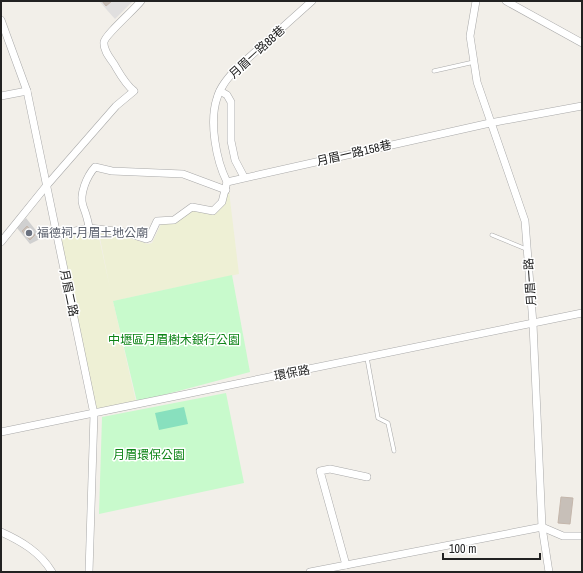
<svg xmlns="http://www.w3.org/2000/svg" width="583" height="573" viewBox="0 0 583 573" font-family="'Archivo Narrow','Noto Sans TC',sans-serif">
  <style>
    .residential { fill: #e0dfdf }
    .religious { fill: #d0d0d0 }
    .farmland { fill: #eef0d5 }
    .park { fill: #c8facc }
    .pitch { fill: #88e0be }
    .building { fill: #c7bfb8; stroke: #c4b6ab }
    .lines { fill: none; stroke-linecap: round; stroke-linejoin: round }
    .lane-casing { stroke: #a9a9a9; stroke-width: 4.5 }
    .street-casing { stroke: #a9a9a9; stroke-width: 8 }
    .lane { stroke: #fff; stroke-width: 3.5 }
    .street { stroke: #fff; stroke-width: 7 }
    .worship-dot { fill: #6b7280; stroke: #fff; stroke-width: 1.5 }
    .labels { text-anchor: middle; stroke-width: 3; stroke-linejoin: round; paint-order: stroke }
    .street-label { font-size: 12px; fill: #222; stroke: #fff }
    .worship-label { font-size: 12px; fill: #5b616d; stroke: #fff; text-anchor: start }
    .park-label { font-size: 12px; fill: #0c8416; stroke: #fff }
  </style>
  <rect width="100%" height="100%" fill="#f2efe9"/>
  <!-- residential -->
  <polygon class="residential" points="99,1 133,1 115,19"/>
  <!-- religious -->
  <polygon class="religious" points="26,218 42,238 30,244 17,228"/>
  <!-- farmland -->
  <polygon class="farmland" points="228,183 239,274 113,301 136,402 95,411 61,239 78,233 98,233 110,288 99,233 122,235 148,244 152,243 161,224 193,207 213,212"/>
  <!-- park -->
  <g class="park">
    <polygon points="232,275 250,372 137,402 113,301"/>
    <polygon points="226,393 244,483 99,514 102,417"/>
  </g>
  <!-- pitch -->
  <polygon class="pitch" points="184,407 188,424 159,430 155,413"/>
  <!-- building -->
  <g class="building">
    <polygon points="102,1 112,1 106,6"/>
    <polygon points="27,226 35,235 30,240 22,231"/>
    <polygon points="561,497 573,498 570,524 558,523"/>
  </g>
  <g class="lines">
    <!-- lane casing -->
    <g class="lane-casing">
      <g id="lane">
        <polyline points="434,71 474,62"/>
        <polyline points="492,235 526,249"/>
        <polyline points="367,358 378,418 388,423 394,451"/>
      </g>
    </g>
    <!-- street casing -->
    <g class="street-casing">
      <g id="street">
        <polyline points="476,1 470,36 477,82 525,221 533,324 542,527 549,572"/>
        <polyline points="506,1 582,43"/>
        <polyline points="1,20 27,91 94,414 89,572"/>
        <polyline points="220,91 227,95 231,102 231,141 235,160 244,177"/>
        <polyline points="1,96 27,91"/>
        <path d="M 227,182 C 216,160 209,122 217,98 C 220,87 228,78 235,70 L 312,1"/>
        <path d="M 89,228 C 88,219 86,214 83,206 C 79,194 87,176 95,167 L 112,171 L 183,174 L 226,190"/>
        <polyline points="57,235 89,228 124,232 146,239 149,238 157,221 174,220 192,207 213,211 222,202 227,182 490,123 582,106"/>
        <path d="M 1,242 L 47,185 L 116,106 L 134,91 C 125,84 120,74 114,64 C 110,58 103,50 104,42 C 105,35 135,9 141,1"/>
        <polyline points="1,432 582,313"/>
        <path d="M 1,532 C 21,541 40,552 52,572"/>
        <polyline points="346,565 320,471 330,469 367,477"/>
        <polyline points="310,572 542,527 563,536 582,536"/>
      </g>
    </g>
    <!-- lane -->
    <use href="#lane" class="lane"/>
    <!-- street -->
    <use href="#street" class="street"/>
  </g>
  <!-- markers -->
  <circle class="worship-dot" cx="29" cy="233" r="4"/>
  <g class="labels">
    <!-- street labels -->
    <g class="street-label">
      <text transform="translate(257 52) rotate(-43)" y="4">月眉一路88巷</text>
      <text transform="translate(354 153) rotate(-13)" y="4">月眉一路158巷</text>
      <text transform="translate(530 282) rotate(-94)" y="4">月眉一路</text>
      <text transform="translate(69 293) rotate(78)" y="4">月眉二路</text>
      <text transform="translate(292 373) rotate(-11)" y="4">環保路</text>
    </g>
    <!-- worship labels -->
    <g class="worship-label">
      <text x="37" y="237">福德祠-月眉土地公廟</text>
    </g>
    <!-- park labels -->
    <g class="park-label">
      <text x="174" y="344">中壢區月眉樹木銀行公園</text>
      <text x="149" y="459">月眉環保公園</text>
    </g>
  </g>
  <!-- border -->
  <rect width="583" height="573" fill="none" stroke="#222222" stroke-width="4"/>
  <!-- scale -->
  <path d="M443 553v6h97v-6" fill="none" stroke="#222222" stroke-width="2"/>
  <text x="449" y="553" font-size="12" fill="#222222" stroke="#ffffff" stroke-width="3" paint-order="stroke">100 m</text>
</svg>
